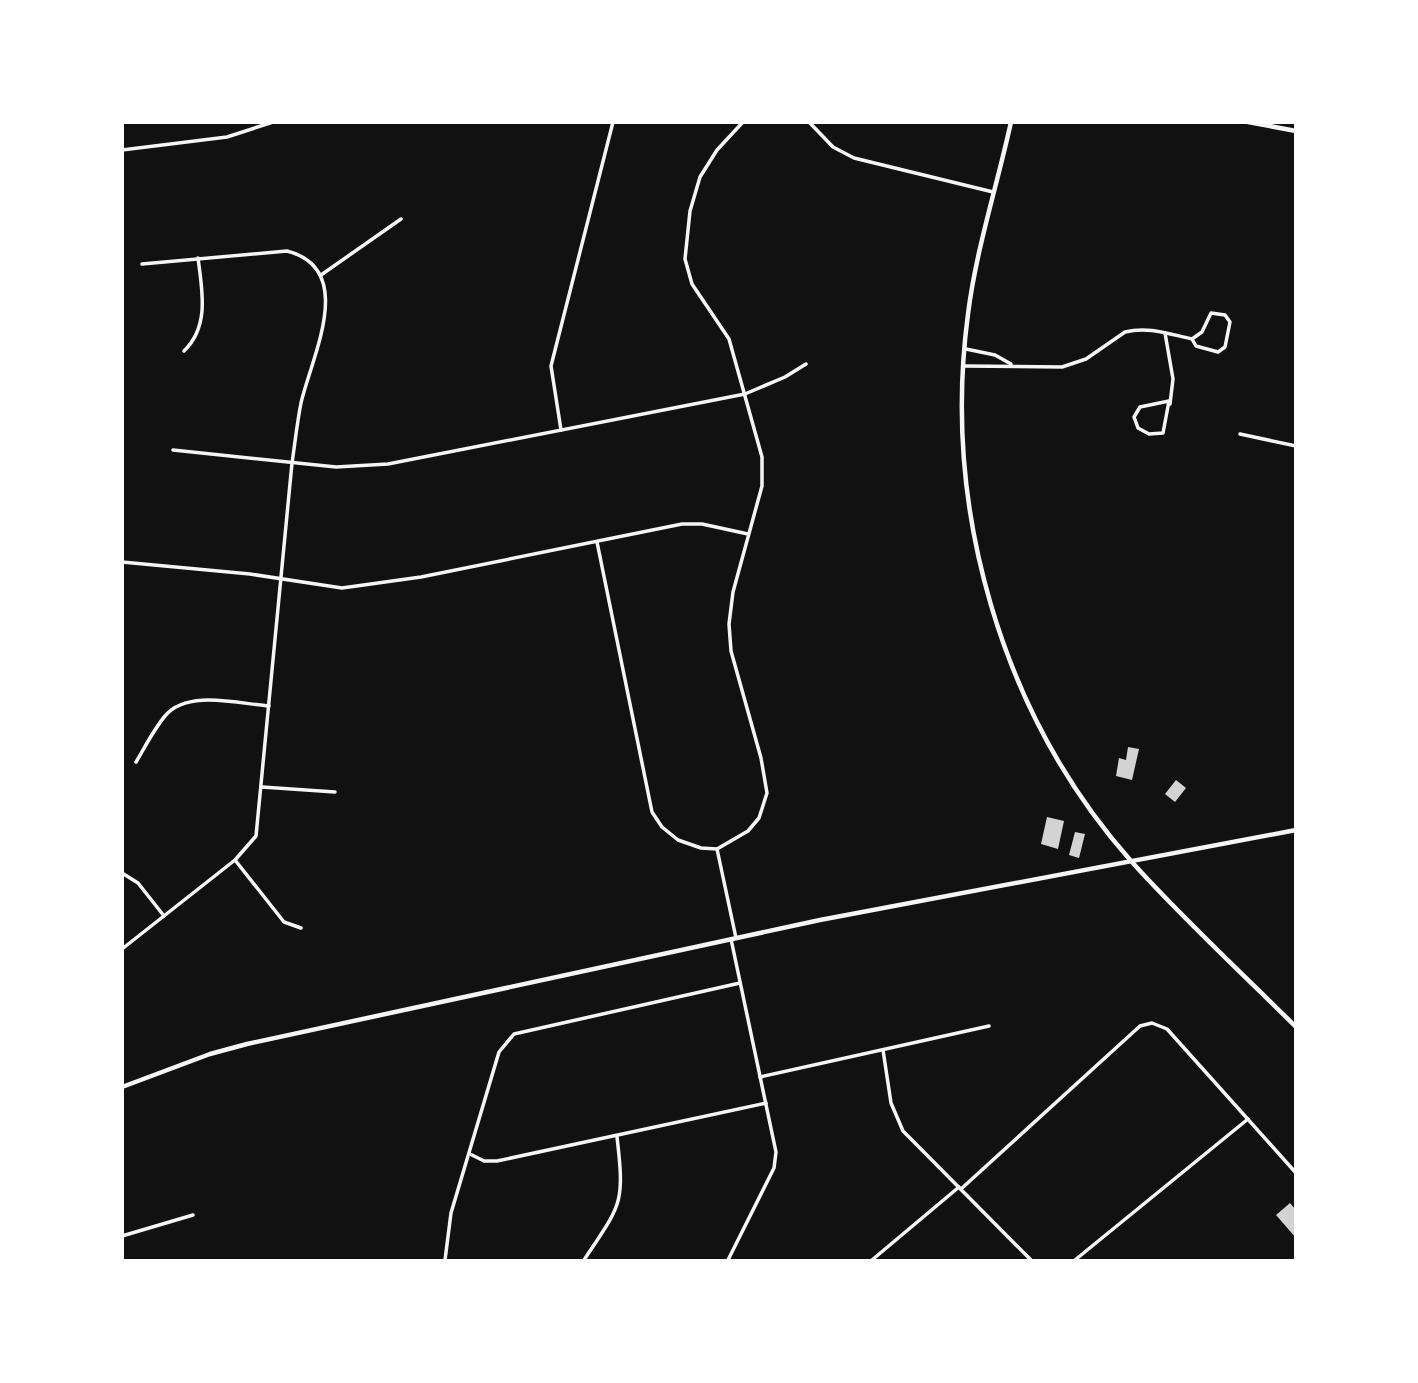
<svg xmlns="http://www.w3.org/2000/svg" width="1418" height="1383" viewBox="0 0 1418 1383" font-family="'Roboto Condensed',sans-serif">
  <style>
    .building { fill: #d3d3d3 }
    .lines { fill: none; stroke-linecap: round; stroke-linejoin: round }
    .minor { stroke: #f5f5f5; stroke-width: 3.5 }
    .tertiary { stroke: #f5f5f5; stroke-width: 4.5 }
    .secondary { stroke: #f5f5f5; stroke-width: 4.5 }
  </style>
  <rect width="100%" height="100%" fill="#111"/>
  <!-- building -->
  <g class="building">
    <polygon points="1128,747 1139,749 1132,780 1116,776 1119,758 1126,760"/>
    <polygon points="1176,780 1186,788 1175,802 1165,794"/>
    <polygon points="1047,817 1064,821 1058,849 1041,844"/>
    <polygon points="1075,832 1085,834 1079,858 1069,855"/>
    <polygon points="1290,1203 1296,1210 1296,1238 1276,1215"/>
  </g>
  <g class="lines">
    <!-- minor -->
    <g class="minor">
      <polyline points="809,122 833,147 854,158 993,192"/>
      <polyline points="122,150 227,137 273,122"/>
      <polyline points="321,275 401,219"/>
      <polygon points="1211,313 1225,315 1230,322 1225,347 1218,352 1196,346 1192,339 1202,332"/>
      <polyline points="1165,333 1173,379 1170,404"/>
      <polyline points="966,349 995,355 1011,364"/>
      <path d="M 184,351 C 210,326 202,290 198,258"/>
      <path d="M 964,366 L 1062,367 L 1086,359 L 1125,332 C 1148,326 1169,334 1192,339"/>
      <polygon points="1169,401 1163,433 1149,434 1138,428 1134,417 1140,407"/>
      <polyline points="561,430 551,366 613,122"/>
      <polyline points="1240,434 1296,446"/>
      <polyline points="173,450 336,467 388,464 745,394 785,377 806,364"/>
      <polyline points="597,542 652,812 662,827 678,840 701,848 717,849 748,831 759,818 767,793 761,758 731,651 729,624 733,592 762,486 762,457 729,339 692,284 685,259 690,211 700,177 717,150 743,122"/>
      <polyline points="122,562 250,574 342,588 421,577 682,524 702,524 748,534"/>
      <path d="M 136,762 C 145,747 154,729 165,716 C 187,689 240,704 269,706"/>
      <polyline points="262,787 335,792"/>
      <polyline points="717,849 736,938"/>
      <polyline points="235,860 284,922 301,928"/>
      <polyline points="122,873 138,883 164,916"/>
      <path d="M 122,949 L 235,860 L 256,836 L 292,463 C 295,443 297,423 301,403 C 311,358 358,269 287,251 L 142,264"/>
      <polyline points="883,1050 891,1103 903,1131 1031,1260"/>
      <polyline points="760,1077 989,1026"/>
      <polyline points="470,1154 484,1161 497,1161 766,1103"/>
      <polyline points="961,1189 1140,1026 1152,1023 1167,1029 1296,1173"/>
      <polyline points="122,1236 193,1215"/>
      <polyline points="445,1260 451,1213 499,1052 514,1034 740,983"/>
      <path d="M 584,1260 C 621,1204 625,1205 617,1137"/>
      <polyline points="728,1260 774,1168 776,1152 731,939"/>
      <polyline points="872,1260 959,1187"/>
      <polyline points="1075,1260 1248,1119"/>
    </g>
    <!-- tertiary -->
    <g class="tertiary">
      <polyline points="1248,122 1296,131"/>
      <polyline points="122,1087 210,1054 247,1044 820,920 1296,830"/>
    </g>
    <!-- secondary -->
    <path class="secondary" d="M 1011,122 C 997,186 976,250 968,314 C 942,508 1001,714 1131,861 C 1183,919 1241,972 1296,1027"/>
  </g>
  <!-- border -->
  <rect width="1418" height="1383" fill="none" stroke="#ffffff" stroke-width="248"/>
</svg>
